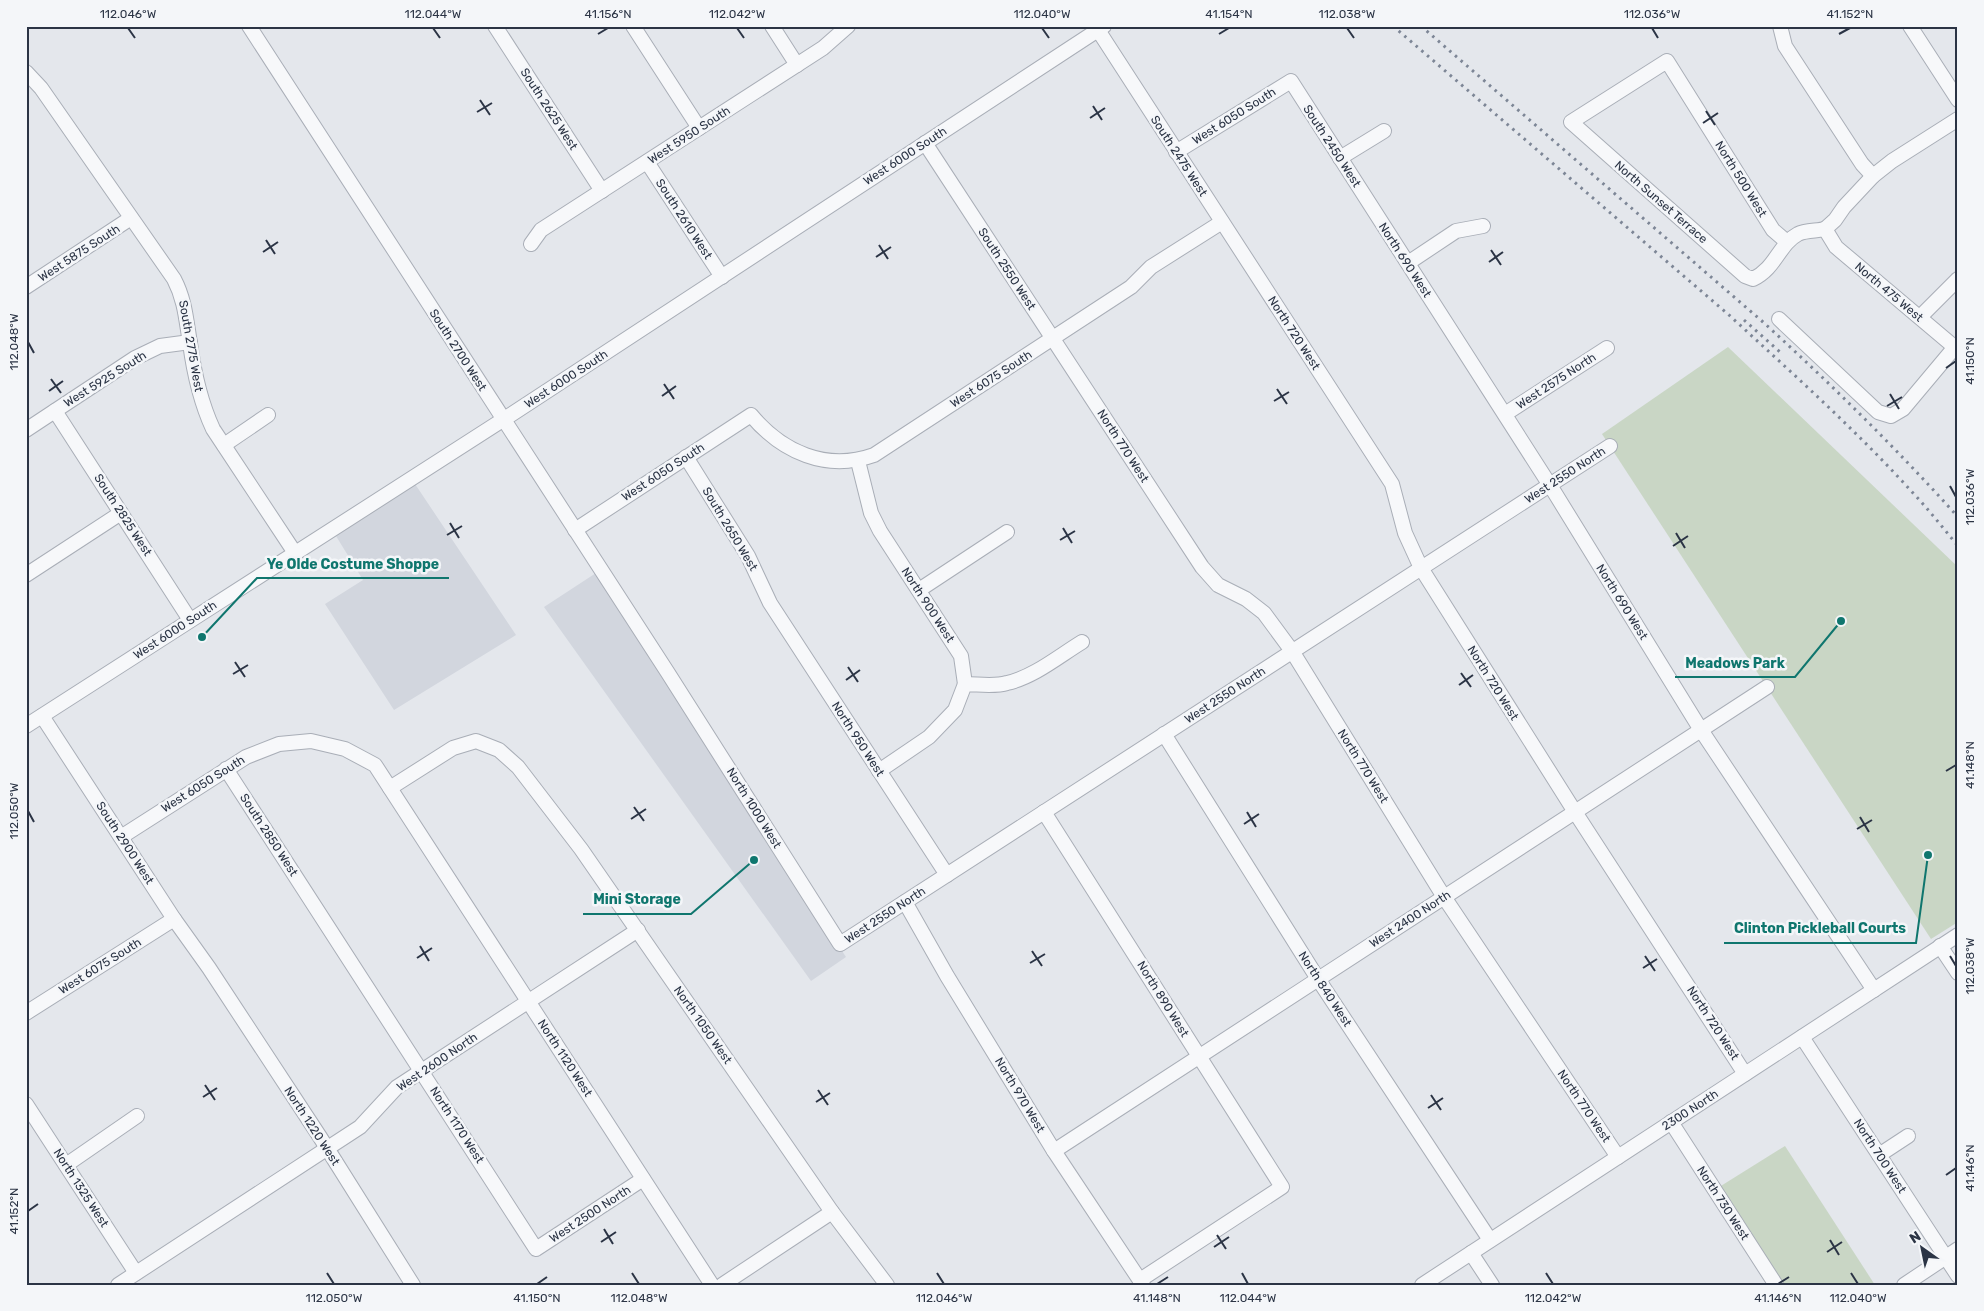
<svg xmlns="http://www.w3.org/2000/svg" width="1984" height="1311" viewBox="0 0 1984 1311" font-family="Rubik,sans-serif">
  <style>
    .built { fill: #d2d6de }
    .green { fill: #c9d6c5 }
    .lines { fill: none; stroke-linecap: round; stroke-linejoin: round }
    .minor-casing { stroke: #a9aeb7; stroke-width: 16 }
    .minor { stroke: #f7f8fa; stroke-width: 14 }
    .rail { stroke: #7d8696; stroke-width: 3; stroke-dasharray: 2.5 5; stroke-linecap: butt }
    .ticks { fill: none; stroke: #2b3445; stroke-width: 2 }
    .labels { text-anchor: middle; stroke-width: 5; stroke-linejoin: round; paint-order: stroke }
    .street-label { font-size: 12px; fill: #2b3445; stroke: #f4f6f9 }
    .leader { fill: none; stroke: #0f766e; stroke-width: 2 }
    .callout-dot { fill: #0f766e; stroke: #f4f6f9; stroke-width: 2 }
    .callout-label { font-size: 14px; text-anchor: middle; font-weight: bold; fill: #0f766e; stroke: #f4f6f9; stroke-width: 5; stroke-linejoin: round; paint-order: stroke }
    .neatline { fill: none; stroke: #2b3445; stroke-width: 2 }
    .ticks-label { font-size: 12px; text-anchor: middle; fill: #2b3445 }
  </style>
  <rect width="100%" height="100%" fill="#e4e7ec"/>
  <!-- built -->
  <g class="built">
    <polygon points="415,484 516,635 394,710 325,604 363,580 336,536"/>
    <polygon points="596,573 846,957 811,981 544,607"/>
  </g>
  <!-- green -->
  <g class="green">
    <polygon points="1728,347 1958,567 1958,922 1931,939 1602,434"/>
    <polygon points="1785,1146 1875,1285 1780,1285 1716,1189"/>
  </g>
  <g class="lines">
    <!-- minor casing -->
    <g class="minor-casing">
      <g id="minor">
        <polyline points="249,26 668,673 840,944 1610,446"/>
        <polyline points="495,26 602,191"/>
        <polyline points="633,26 699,128"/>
        <polyline points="772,26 797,65"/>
        <polyline points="1780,26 1785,46 1862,164 1873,176"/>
        <polyline points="1910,26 1958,100"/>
        <polyline points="1098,30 1392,484 1405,533 1421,568 1575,812 1745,1074"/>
        <path d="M 26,72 L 41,88 L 174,279 C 185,300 186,319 190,343 C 194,373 200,401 213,429 L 295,553"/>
        <polyline points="925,143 1202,567 1218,585 1246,599 1264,613 1292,651 1444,897 1618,1157"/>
        <polyline points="1176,152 1291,81 1553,490 1701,730 1874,990"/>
        <polyline points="1340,158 1384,131"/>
        <polyline points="647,162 722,277"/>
        <polyline points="1825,229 1836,247 1958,350"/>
        <polyline points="1825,229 1835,220 1844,207 1873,176 1892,161 1958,119"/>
        <path d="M 1787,242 L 1773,230 L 1667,61 L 1571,122 L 1745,276 L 1753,279 C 1776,268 1779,244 1798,234 C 1805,230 1817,231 1825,229"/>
        <polyline points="531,244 541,230 823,48 848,26"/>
        <polyline points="1408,263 1456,231 1483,226"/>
        <polyline points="26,287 131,218"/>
        <polyline points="1920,317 1958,279"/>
        <polyline points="1779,319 1878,412 1891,416 1903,409 1955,347"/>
        <polyline points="55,411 190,620"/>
        <polyline points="1505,414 1607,348"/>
        <polyline points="26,430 135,358 160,346 190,342"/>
        <polyline points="224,445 268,415"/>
        <polyline points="686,457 748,556 770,603 947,875"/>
        <polyline points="858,461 871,513 880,531 961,656 965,684"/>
        <path d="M 575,530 L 751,415 C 782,452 826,472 874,455 L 1131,287 L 1151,267 L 1222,222"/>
        <polyline points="26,575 121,513"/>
        <polyline points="919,590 1007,532"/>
        <polyline points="42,716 174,919 209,968 320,1137 413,1285"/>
        <polyline points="26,726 512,414 1104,26"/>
        <polyline points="1164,734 1318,979 1490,1240"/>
        <polyline points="226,769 536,1249 643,1179"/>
        <path d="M 879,771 L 929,737 L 955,710 L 965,684 C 978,684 994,687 1007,683 C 1034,677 1059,656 1082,642"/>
        <polyline points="390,788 453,748 476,741 499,750 518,767 581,849 832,1212 887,1285"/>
        <polyline points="1044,812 1282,1187 1140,1280"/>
        <polyline points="121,837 246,757 279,744 311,741 345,749 375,765 712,1285"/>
        <polyline points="905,902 947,976 1054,1151 1143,1285"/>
        <polyline points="1940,946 1958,973"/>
        <polyline points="26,1013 174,919"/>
        <polyline points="1802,1037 1958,1276"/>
        <polyline points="26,1104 136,1273"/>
        <polyline points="1671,1122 1776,1285"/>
        <polyline points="1054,1151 1767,687"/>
        <polyline points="1879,1155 1908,1136"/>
        <polyline points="66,1165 137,1116"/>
        <polyline points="1471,1253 1492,1285"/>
        <polyline points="118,1285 360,1127 397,1087 638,930"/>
        <polyline points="722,1285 832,1212"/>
        <polyline points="1422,1285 1958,935"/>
        <polyline points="1904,1285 1958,1249"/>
      </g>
    </g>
    <!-- minor -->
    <use href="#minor" class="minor"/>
    <!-- rail -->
    <g class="rail">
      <path d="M 1393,26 L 1729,315 C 1792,373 1856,430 1913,493 C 1929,510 1943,528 1958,546"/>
      <path d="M 1421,26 L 1763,322 C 1831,384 1896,448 1958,517"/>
      <polyline points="1744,320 1780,352"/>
    </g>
  </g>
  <!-- ticks -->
  <path class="ticks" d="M 128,28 L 135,38M 433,28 L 440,38M 737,28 L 744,38M 1042,28 L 1049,38M 1347,28 L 1354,38M 1652,28 L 1658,38M 598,34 L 608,28M 1219,34 L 1229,28M 1839,34 L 1850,28M 480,100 L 490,115M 1093,106 L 1102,120M 1706,111 L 1715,125M 477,112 L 492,103M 1090,118 L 1105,108M 1703,123 L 1718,113M 266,240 L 275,254M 879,245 L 888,259M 1491,250 L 1501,265M 263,252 L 278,242M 876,257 L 891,247M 1489,262 L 1503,252M 28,342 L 34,353M 1946,368 L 1956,361M 51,379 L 61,393M 664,384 L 674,399M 1277,389 L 1287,404M 49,391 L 63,381M 1890,394 L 1899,409M 662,396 L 676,386M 1274,401 L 1289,392M 1887,406 L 1902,397M 1950,486 L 1956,497M 450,523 L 459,538M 1063,528 L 1072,543M 1676,533 L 1685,548M 447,535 L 462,526M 1060,540 L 1075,531M 1673,546 L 1688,536M 235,662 L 245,677M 848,667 L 858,682M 1461,673 L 1471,687M 233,674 L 248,665M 846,680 L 860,670M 1459,685 L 1473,675M 1946,771 L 1956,765M 634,807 L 644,821M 28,811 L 34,822M 1247,812 L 1256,827M 1860,817 L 1869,832M 631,819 L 646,809M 1244,824 L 1259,814M 1857,829 L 1872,820M 420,946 L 429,961M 1032,951 L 1042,966M 1645,956 L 1655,971M 1950,956 L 1956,966M 417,958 L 432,948M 1030,963 L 1045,954M 1643,968 L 1657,959M 205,1085 L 215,1100M 818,1090 L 828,1105M 1431,1095 L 1441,1110M 203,1097 L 217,1088M 816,1102 L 830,1093M 1428,1108 L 1443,1098M 1946,1175 L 1956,1168M 28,1211 L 38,1204M 604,1229 L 613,1244M 1217,1235 L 1226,1249M 1830,1240 L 1839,1255M 601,1242 L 616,1232M 1214,1247 L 1229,1237M 1827,1252 L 1842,1242M 327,1273 L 334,1284M 632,1273 L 639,1284M 937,1273 L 944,1284M 1242,1273 L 1248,1284M 1546,1273 L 1553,1284M 1851,1273 L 1858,1284M 537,1284 L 547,1277M 1157,1284 L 1168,1277M 1778,1284 L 1789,1277"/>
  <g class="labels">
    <!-- street labels -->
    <g class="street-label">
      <text transform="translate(549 109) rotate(57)" y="4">South 2625 West</text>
      <text transform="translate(1234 116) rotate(-32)" y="4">West 6050 South</text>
      <text transform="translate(689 135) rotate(-33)" y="4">West 5950 South</text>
      <text transform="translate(1332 146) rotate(57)" y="4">South 2450 West</text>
      <text transform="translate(905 156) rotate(-33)" y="4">West 6000 South</text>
      <text transform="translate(1179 156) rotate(57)" y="4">South 2475 West</text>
      <text transform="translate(1741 179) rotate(58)" y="4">North 500 West</text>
      <text transform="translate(1661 202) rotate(41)" y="4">North Sunset Terrace</text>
      <text transform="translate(684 219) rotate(57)" y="4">South 2610 West</text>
      <text transform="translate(79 253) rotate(-33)" y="4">West 5875 South</text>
      <text transform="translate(1405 260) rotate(57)" y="4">North 690 West</text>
      <text transform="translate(1007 269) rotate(57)" y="4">South 2550 West</text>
      <text transform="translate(1889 292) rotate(40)" y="4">North 475 West</text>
      <text transform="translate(1294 333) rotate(57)" y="4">North 720 West</text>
      <text transform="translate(191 346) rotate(80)" y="4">South 2775 West</text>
      <text transform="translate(458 350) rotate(57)" y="4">South 2700 West</text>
      <text transform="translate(105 379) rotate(-32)" y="4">West 5925 South</text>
      <text transform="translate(566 379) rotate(-33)" y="4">West 6000 South</text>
      <text transform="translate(991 379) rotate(-33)" y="4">West 6075 South</text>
      <text transform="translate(1556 381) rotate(-33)" y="4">West 2575 North</text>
      <text transform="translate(1123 446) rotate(57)" y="4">North 770 West</text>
      <text transform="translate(663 472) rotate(-33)" y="4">West 6050 South</text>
      <text transform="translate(1565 475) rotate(-33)" y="4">West 2550 North</text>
      <text transform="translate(123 515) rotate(57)" y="4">South 2825 West</text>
      <text transform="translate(730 529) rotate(59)" y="4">South 2650 West</text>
      <text transform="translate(1622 602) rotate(58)" y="4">North 690 West</text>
      <text transform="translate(928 605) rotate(57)" y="4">North 900 West</text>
      <text transform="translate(175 630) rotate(-33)" y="4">West 6000 South</text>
      <text transform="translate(1493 683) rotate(58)" y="4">North 720 West</text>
      <text transform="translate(1225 695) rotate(-33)" y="4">West 2550 North</text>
      <text transform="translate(858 739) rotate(57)" y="4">North 950 West</text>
      <text transform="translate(1363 766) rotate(58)" y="4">North 770 West</text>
      <text transform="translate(203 784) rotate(-32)" y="4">West 6050 South</text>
      <text transform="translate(754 808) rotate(58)" y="4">North 1000 West</text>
      <text transform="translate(269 835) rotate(57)" y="4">South 2850 West</text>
      <text transform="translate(125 843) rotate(57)" y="4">South 2900 West</text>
      <text transform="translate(885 915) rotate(-33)" y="4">West 2550 North</text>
      <text transform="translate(1410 919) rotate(-33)" y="4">West 2400 North</text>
      <text transform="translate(100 966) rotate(-32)" y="4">West 6075 South</text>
      <text transform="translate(1325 989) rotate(57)" y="4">North 840 West</text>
      <text transform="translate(1163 999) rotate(58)" y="4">North 890 West</text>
      <text transform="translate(1713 1023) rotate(57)" y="4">North 720 West</text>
      <text transform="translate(703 1025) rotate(55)" y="4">North 1050 West</text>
      <text transform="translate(565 1058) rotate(57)" y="4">North 1120 West</text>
      <text transform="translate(437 1062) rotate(-34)" y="4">West 2600 North</text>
      <text transform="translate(1020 1095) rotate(59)" y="4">North 970 West</text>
      <text transform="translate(1584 1106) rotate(56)" y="4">North 770 West</text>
      <text transform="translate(1690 1110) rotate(-33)" y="4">2300 North</text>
      <text transform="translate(457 1125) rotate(57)" y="4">North 1170 West</text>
      <text transform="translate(312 1126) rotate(57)" y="4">North 1220 West</text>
      <text transform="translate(1880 1156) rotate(57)" y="4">North 700 West</text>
      <text transform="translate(81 1188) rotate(57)" y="4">North 1325 West</text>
      <text transform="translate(1723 1203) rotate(57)" y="4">North 730 West</text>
      <text transform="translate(590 1214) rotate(-33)" y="4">West 2500 North</text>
    </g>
  </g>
  <!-- callouts -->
  <path class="leader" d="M202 637L257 578H449M1841 621L1795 677H1675M754 860L691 914H583M1928 855L1916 943H1724"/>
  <g class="callout-dot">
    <circle cx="202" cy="637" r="5"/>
    <circle cx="1841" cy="621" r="5"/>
    <circle cx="754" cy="860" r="5"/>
    <circle cx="1928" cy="855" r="5"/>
  </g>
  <g class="callout-label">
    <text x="353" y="569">Ye Olde Costume Shoppe</text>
    <text x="1735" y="668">Meadows Park</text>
    <text x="637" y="904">Mini Storage</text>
    <text x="1820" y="933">Clinton Pickleball Courts</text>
  </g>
  <!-- border -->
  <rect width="1984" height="1311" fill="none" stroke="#f4f6f9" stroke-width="55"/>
  <!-- north arrow -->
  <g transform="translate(1922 1248) rotate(327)" stroke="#f4f6f9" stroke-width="4" paint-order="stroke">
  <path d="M0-4L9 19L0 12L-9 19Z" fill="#2b3445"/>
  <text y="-8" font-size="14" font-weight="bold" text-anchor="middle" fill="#2b3445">N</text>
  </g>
  <rect x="28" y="28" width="1928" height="1256" class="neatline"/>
  <g class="ticks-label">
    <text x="128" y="18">112.046°W</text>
    <text x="433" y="18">112.044°W</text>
    <text x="608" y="18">41.156°N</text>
    <text x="737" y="18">112.042°W</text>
    <text x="1042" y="18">112.040°W</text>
    <text x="1229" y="18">41.154°N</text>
    <text x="1347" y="18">112.038°W</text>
    <text x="1652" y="18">112.036°W</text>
    <text x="1850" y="18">41.152°N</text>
    <text transform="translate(14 342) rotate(-90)" y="4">112.048°W</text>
    <text transform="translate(1970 361) rotate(-90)" y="4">41.150°N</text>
    <text transform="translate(1970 497) rotate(-90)" y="4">112.036°W</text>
    <text transform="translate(1970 765) rotate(-90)" y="4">41.148°N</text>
    <text transform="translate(14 811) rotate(-90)" y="4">112.050°W</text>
    <text transform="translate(1970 966) rotate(-90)" y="4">112.038°W</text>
    <text transform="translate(1970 1168) rotate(-90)" y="4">41.146°N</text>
    <text transform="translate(14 1211) rotate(-90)" y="4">41.152°N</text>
    <text x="334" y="1302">112.050°W</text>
    <text x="537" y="1302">41.150°N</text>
    <text x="639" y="1302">112.048°W</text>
    <text x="944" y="1302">112.046°W</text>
    <text x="1157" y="1302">41.148°N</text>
    <text x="1248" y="1302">112.044°W</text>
    <text x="1553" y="1302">112.042°W</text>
    <text x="1778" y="1302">41.146°N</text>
    <text x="1858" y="1302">112.040°W</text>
  </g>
</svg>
